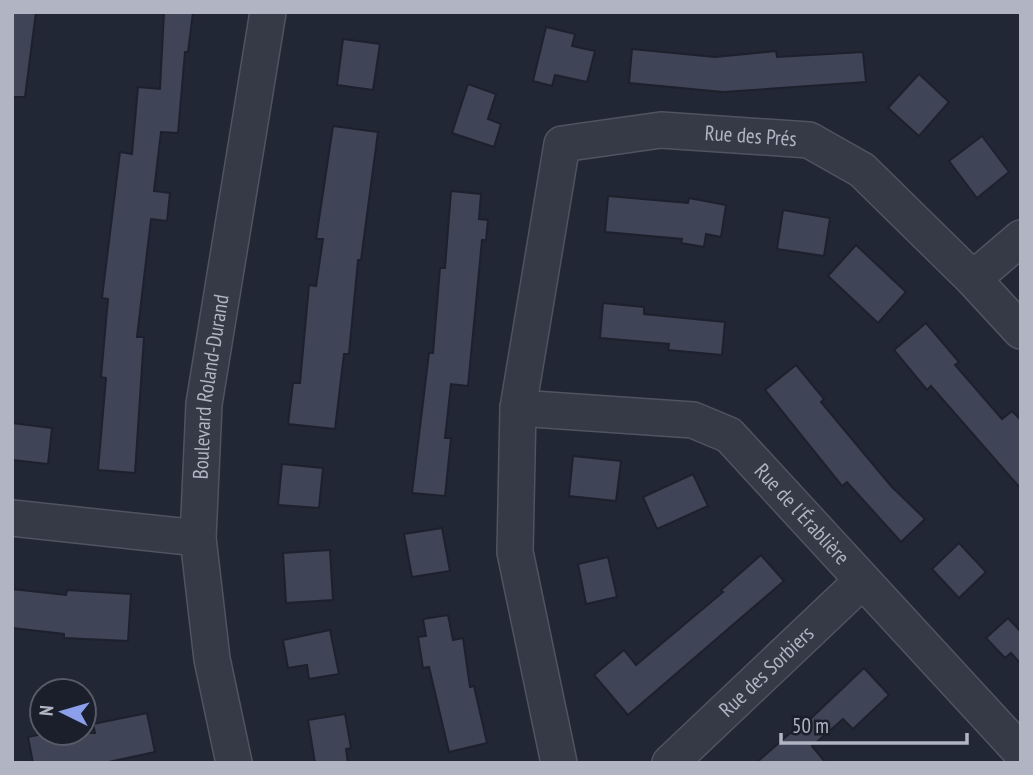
<svg xmlns="http://www.w3.org/2000/svg" width="1033" height="775" viewBox="0 0 1033 775" font-family="'PT Sans Narrow',sans-serif">
  <style>
    .building { fill: #3f4456; stroke: #1d212d; stroke-width: 2 }
    .lines { fill: none; stroke-linecap: round; stroke-linejoin: round }
    .minor-casing { stroke: #505461; stroke-width: 38 }
    .minor { stroke: #363946; stroke-width: 35 }
    .labels { text-anchor: middle; stroke-width: 7; stroke-linejoin: round; paint-order: stroke }
    .street-label { font-size: 21px; fill: #b0b4c3; stroke: #1b1f2b }
  </style>
  <rect width="100%" height="100%" fill="#222735"/>
  <!-- building -->
  <g class="building">
    <polygon points="12,12 36,12 25,97 12,97"/>
    <polygon points="164,12 193,12 188,52 185,52 178,133 161,132 154,191 170,193 167,221 151,219 137,337 144,337 135,473 98,470 106,378 101,377 108,299 102,298 120,152 132,154 138,87 160,89"/>
    <polygon points="546,27 575,34 572,46 595,51 587,82 555,75 552,86 533,81"/>
    <polygon points="343,39 380,44 373,90 337,85"/>
    <polygon points="632,49 715,57 776,51 777,57 863,52 866,82 723,92 629,83"/>
    <polygon points="919,74 949,102 919,136 888,108"/>
    <polygon points="468,84 496,94 488,119 501,124 494,147 452,133"/>
    <polygon points="333,126 378,132 361,260 358,260 349,354 344,354 335,429 288,424 293,383 300,383 309,285 316,286 323,239 316,239"/>
    <polygon points="982,136 1009,172 977,198 949,161"/>
    <polygon points="451,191 481,194 479,219 488,220 486,240 482,240 468,386 451,384 445,438 451,438 445,496 412,493 429,353 433,353 440,268 445,268"/>
    <polygon points="608,196 688,203 689,198 726,205 721,237 706,234 704,247 681,243 682,239 605,232"/>
    <polygon points="783,210 830,218 824,256 777,249"/>
    <polygon points="856,245 906,292 878,323 828,276"/>
    <polygon points="603,303 644,307 644,314 725,322 722,355 668,350 669,344 600,338"/>
    <polygon points="926,323 959,362 955,365 1002,419 1012,411 1021,420 1021,489 931,386 927,390 894,350"/>
    <polygon points="796,365 824,399 821,402 891,486 925,519 901,542 847,482 842,486 765,390"/>
    <polygon points="12,423 52,428 48,464 12,460"/>
    <polygon points="573,456 621,461 616,501 569,496"/>
    <polygon points="282,464 323,468 319,508 278,505"/>
    <polygon points="693,474 708,506 657,529 643,497"/>
    <polygon points="442,528 450,571 412,577 404,534"/>
    <polygon points="959,543 986,572 959,598 932,569"/>
    <polygon points="330,550 333,600 286,603 283,553"/>
    <polygon points="761,555 784,581 628,715 594,675 624,650 636,665 723,592 721,590"/>
    <polygon points="608,557 617,597 586,604 578,564"/>
    <polygon points="12,589 66,595 67,590 131,594 128,641 64,638 64,634 12,628"/>
    <polygon points="448,615 453,640 463,638 470,687 474,686 487,743 449,752 429,667 423,668 418,637 426,636 423,619"/>
    <polygon points="1008,618 1021,632 1021,664 1011,653 1005,658 986,638"/>
    <polygon points="330,630 339,674 309,679 307,665 288,668 283,640"/>
    <polygon points="864,668 889,695 853,729 843,719 812,746 826,763 756,763 805,720 807,722"/>
    <polygon points="147,713 155,752 104,763 33,763 28,737 47,733 95,733 93,724"/>
    <polygon points="345,714 351,748 346,749 348,763 315,763 308,720"/>
  </g>
  <g class="lines">
    <!-- minor casing -->
    <g class="minor-casing">
      <g id="minor">
        <polyline points="1021,238 973,279 1021,331"/>
        <path id="s1" d="M 518,408 L 693,420 L 729,435 L 1021,752"/>
        <polyline points="12,518 198,538"/>
        <path id="s2" d="M 234,763 L 212,659 L 198,538 L 204,404 L 268,12"/>
        <path id="s3" d="M 559,763 L 515,552 L 518,408 L 562,144 L 661,130 L 809,140 L 862,170 L 973,279"/>
        <path id="s4" d="M 670,763 L 862,581"/>
      </g>
    </g>
    <!-- minor -->
    <use href="#minor" class="minor"/>
  </g>
  <g class="labels">
    <!-- street labels -->
    <g class="street-label">
      <text dy="7" stroke="none"><textPath href="#s3" startOffset="817">Rue des Prés</textPath></text>
      <text dy="7" stroke="none"><textPath href="#s2" startOffset="380">Boulevard Roland-Durand</textPath></text>
      <text dy="7" stroke="none"><textPath href="#s1" startOffset="322">Rue de l'Érablière</textPath></text>
      <text dy="7" stroke="none"><textPath href="#s4" startOffset="133">Rue des Sorbiers</textPath></text>
    </g>
  </g>
  <!-- border -->
  <rect width="1033" height="775" fill="none" stroke="#b0b4c3" stroke-width="28"/>
  <!-- north arrow -->
  <g transform="translate(63 712) rotate(275)"><circle r="33" fill="#1b1f2b" stroke="#575b68" stroke-width="2"/>
  <path d="M0-5L12 26L0 18L-12 26Z" fill="#8b9fec"/>
  <text y="-10" font-size="19" font-weight="bold" text-anchor="middle" fill="#b0b4c3">N</text>
  </g>
  <!-- scale -->
  <path d="M781 733v10h186v-10" fill="none" stroke="#b0b4c3" stroke-width="3.5"/>
  <text x="792" y="733" font-size="21" fill="#b0b4c3" stroke="#1b1f2b" stroke-width="5" paint-order="stroke">50 m</text>
</svg>
